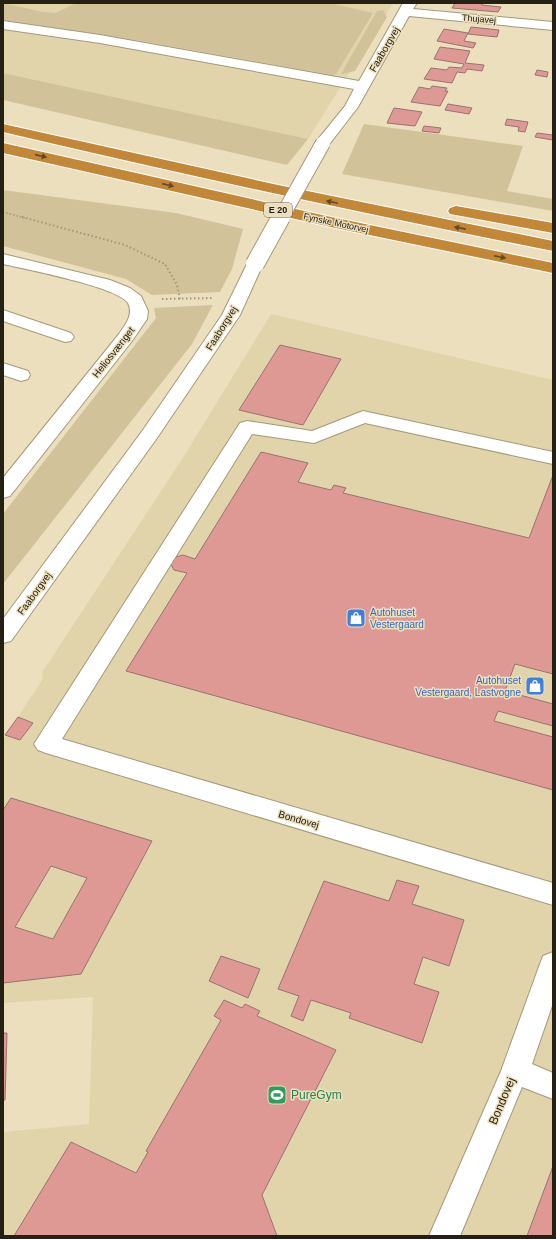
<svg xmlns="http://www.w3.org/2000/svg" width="556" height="1239" viewBox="0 0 556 1239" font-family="Arial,sans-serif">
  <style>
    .built { fill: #e2d4aa }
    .green { fill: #d1c299 }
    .building { fill: #df9994; stroke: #987371; fill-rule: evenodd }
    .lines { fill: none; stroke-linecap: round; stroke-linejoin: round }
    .minor-casing { stroke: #a49979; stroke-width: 2 }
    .highway-casing { stroke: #fff; stroke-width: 2 }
    .path-far1 { stroke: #a1987e; stroke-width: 1.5; stroke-dasharray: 1.5 2; stroke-linecap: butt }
    .path { stroke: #a1987e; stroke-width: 2; stroke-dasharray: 1.5 2.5; stroke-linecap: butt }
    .minor { fill: #fff; fill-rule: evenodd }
    .highway { fill: #c38738; fill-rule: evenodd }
    .minor-bridge-far1-casing { stroke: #a49979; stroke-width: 16; stroke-linecap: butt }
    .minor-bridge-casing { stroke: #a49979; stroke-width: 20; stroke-linecap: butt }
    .minor-bridge-far1 { stroke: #fff; stroke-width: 14 }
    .minor-bridge { stroke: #fff; stroke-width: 18 }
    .oneway { fill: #644922 }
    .labels { text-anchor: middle; stroke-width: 3; stroke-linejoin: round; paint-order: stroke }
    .far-street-label { font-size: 9px; fill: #252014; stroke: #ebdfbd }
    .shield { fill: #ebdfbd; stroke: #605947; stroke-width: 1 }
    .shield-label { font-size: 9px; font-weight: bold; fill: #252014 }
    .street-label { font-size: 10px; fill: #252014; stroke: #ebdfbd }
    .shop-label { font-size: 10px; fill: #366cbe; stroke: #ebdfbd; text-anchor: start }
    .near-leisure-label { font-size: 12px; fill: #27864d; stroke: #ebdfbd; text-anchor: start }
    .near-street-label { font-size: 12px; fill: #252014; stroke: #ebdfbd }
  </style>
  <rect width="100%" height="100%" fill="#ebdfbd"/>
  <!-- built -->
  <g class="built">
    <polygon points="3,3 393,3 308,139 3,73"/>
    <polygon points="271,314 553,380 553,1236 3,1236 3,1132 89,1124 93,997 3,1003 3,740 42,680 43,671 184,456"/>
  </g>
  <!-- green -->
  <g class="green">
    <polygon points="3,3 43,12 56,13 76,3 330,3 373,13 336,74 332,75 142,41 3,20"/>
    <polygon points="383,10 387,17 355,71 341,74 377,11"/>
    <polygon points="3,73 308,139 287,165 3,100"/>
    <polygon points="364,124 523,146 507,191 553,199 553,211 342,174"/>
    <polygon points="3,190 176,213 243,229 232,269 220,292 152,295 126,279 3,246"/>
    <polygon points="213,305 192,344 3,584 3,514 156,318 154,308"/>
  </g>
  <!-- building -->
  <g class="building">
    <polygon points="455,3 482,3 482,5 501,7 498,12 452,8"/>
    <polygon points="471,27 499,30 497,37 468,34"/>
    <polygon points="444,29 468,33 464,41 476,43 473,48 437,41"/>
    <polygon points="440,47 470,51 465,63 484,65 482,71 467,69 465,73 457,72 452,83 424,79 431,68 447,70 449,67 462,68 464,64 434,59"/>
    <polygon points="537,70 548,72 547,77 535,75"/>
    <polygon points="432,86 447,88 445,91 448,91 440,106 411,102 419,87 430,89"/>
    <polygon points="448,104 472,108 469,114 445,110"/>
    <polygon points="394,108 422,112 415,126 387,123"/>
    <polygon points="507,119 528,122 525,132 518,131 519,127 505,125"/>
    <polygon points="424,126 441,128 439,133 422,131"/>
    <polygon points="537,133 553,135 553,140 535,137"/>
    <polygon points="280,345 341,359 303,425 239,410"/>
    <polygon points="261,452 308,463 298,482 331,490 334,485 346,488 343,493 529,538 553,475 553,674 515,664 505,691 553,704 553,726 498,711 494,721 553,737 553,790 126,671 187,573 174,570 168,559 183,555 195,559"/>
    <polygon points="18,717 33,723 20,740 5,735"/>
    <path d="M 11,798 L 152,841 L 81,974 L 3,983 L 3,810 ZM 51,866 L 87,878 L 53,939 L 15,927 Z"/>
    <polygon points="397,880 419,886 412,904 464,920 449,966 423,957 414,984 439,992 422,1043 349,1018 351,1013 311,1000 303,1021 291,1016 299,996 278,989 324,881 389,901"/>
    <polygon points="221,956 260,969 248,998 209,981"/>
    <polygon points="224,1000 242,1008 245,1004 260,1011 257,1016 336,1050 262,1195 277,1236 14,1236 71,1142 136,1173 148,1152 146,1151 221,1020 214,1016"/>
    <polygon points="3,1033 7,1033 5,1100 3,1100"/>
    <polygon points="553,1166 553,1236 527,1236"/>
  </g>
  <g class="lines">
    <!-- minor casing -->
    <g class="minor-casing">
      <g id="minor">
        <polygon points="403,3 417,3 413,9 553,22 553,30 409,16 358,107 328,146 318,146 315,143 345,106 354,89 100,43 3,29 3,21 100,35 359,81"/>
        <path d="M 3,254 L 110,280 L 130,288 L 141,296 L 148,311 L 147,319 L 132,341 L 10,496 L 3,498 L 3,478 L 119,334 C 125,325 134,315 128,303 C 118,287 25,269 3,264 Z"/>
        <polygon points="255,259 261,260 263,264 240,315 157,438 11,641 3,643 3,619 143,430 222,315 247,264 249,260"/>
        <polygon points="3,310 71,333 74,337 71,341 65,342 3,321"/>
        <polygon points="3,363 28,371 30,375 28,379 21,381 3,375"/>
        <polygon points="363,411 553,452 553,464 365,423 314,443 252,434 62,739 553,883 553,905 46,753 38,750 34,744 240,423 247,421 312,431"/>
        <polygon points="553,952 553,1003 532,1064 553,1073 553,1099 522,1087 460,1236 429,1236 501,1071 540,964 543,956"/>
      </g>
    </g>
    <!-- highway casing -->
    <g class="highway-casing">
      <g id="highway">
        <path d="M 3,124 L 278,185 L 553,241 L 553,251 C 369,215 186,175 3,132 Z"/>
        <polygon points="3,143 331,217 553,263 553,273 331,227 3,153"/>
        <polygon points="456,206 553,223 553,233 450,214 448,211 450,208"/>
      </g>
    </g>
    <!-- path-far1 -->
    <polyline class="path-far1" points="3,212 25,218"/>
    <!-- path -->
    <g class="path">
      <polyline points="22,217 125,245 165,264 177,285 180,299"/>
      <polyline points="162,299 213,298"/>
    </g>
    <!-- minor -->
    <use href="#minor" class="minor"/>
    <!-- highway -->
    <use href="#highway" class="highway"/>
    <!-- minor-bridge-far1 casing -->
    <g class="minor-bridge-far1-casing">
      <polyline id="minor-bridge-far1" points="281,218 323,143"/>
    </g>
    <!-- minor-bridge casing -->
    <g class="minor-bridge-casing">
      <polyline id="minor-bridge" points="255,264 281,217"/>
    </g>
    <!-- minor-bridge-far1 -->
    <use href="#minor-bridge-far1" class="minor-bridge-far1"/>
    <!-- minor-bridge -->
    <use href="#minor-bridge" class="minor-bridge"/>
  </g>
  <!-- one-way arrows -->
  <defs><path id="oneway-solid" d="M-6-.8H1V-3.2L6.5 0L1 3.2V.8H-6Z"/></defs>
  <g class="oneway">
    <use href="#oneway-solid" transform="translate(41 156) rotate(13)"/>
    <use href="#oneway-solid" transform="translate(168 185) rotate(13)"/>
    <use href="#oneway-solid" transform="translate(332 202) rotate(-168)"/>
    <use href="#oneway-solid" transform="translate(460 228) rotate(-169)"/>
    <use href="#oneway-solid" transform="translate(500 257) rotate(12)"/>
  </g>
  <!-- icons -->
  <defs>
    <g id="shop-square" transform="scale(1)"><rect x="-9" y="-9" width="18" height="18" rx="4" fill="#3f7fe0" stroke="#ebdfbd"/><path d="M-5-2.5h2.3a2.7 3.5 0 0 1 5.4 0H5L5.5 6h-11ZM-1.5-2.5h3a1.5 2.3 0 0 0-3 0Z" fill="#fff"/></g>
    <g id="stadium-square" transform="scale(1)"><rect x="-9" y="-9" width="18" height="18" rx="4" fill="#2e9e5b" stroke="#ebdfbd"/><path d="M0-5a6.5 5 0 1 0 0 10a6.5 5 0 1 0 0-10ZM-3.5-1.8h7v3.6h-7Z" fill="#fff"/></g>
  </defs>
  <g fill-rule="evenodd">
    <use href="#shop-square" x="356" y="618"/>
    <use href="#shop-square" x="535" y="686"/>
    <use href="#stadium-square" x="277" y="1095"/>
  </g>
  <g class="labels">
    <!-- far-street labels -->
    <g class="far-street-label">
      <text transform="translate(479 19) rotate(5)" y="3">Thujavej</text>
      <text transform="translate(336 223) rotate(12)" y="3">Fynske Motorvej</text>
    </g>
    <!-- shield labels -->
    <rect class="shield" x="264" y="203" width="28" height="14" rx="3"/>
    <g class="shield-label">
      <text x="278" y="213">E 20</text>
    </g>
    <!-- street labels -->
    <g class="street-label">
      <text transform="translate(384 49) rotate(-60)" y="4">Faaborgvej</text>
      <text transform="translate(221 328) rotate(-58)" y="4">Faaborgvej</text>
      <text transform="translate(113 352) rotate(-52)" y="4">Heliosvænget</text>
      <text transform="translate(34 593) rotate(-54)" y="4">Faaborgvej</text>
      <text transform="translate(299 819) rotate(16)" y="4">Bondovej</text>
    </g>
    <!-- shop labels -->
    <g class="shop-label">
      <text x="370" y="616">Autohuset<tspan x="370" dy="12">Vestergaard</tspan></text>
      <text x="521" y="684" text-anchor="end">Autohuset<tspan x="521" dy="12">Vestergaard, Lastvogne</tspan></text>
    </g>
    <!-- near-leisure labels -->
    <g class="near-leisure-label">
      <text x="291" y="1099">PureGym</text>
    </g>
    <!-- near-street labels -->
    <g class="near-street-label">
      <text transform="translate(502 1101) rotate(-67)" y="4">Bondovej</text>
    </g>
  </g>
  <!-- border -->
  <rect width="556" height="1239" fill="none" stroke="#252014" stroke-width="8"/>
</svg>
